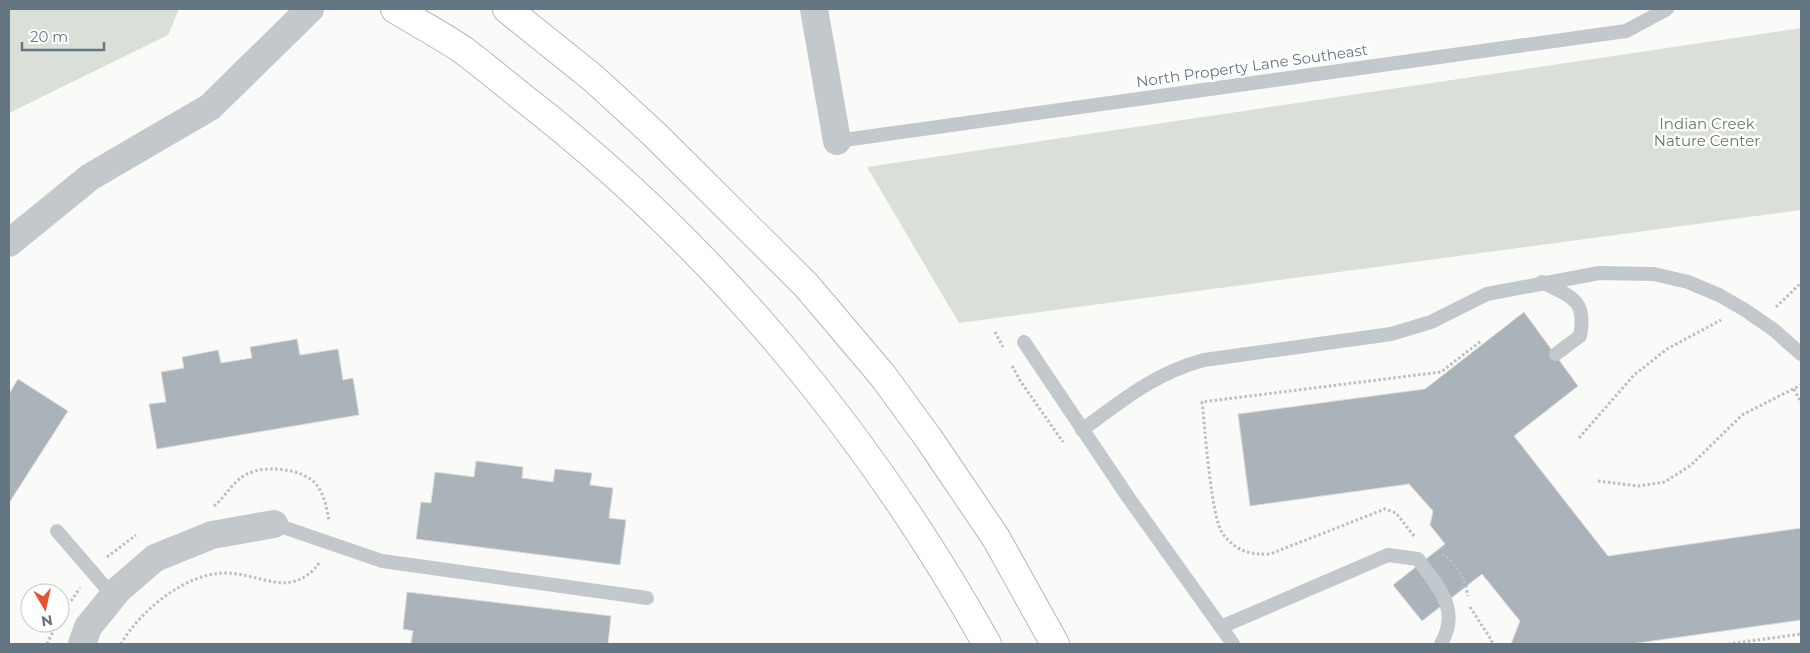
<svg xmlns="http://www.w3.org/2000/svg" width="1810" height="653" viewBox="0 0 1810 653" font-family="Montserrat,sans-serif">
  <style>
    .green { fill: #dadfd7 }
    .building { fill: #aab3b9; stroke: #dcdcda }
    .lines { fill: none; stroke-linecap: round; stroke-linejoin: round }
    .highway-casing { stroke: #b4b9bd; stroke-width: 30 }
    .path { stroke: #bbbfc2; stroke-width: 3; stroke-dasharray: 2.5 2.5; stroke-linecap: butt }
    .lane { stroke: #c3c8cc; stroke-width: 14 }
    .street { stroke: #c3c8cc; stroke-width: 28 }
    .highway { stroke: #fff; stroke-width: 28 }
    .labels { text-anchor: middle; stroke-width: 5; stroke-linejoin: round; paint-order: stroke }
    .street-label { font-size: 15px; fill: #657683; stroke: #fff }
    .park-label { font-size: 15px; fill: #687a64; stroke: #fff }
  </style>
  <rect width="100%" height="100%" fill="#fafaf8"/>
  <!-- green -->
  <g class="green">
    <polygon points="9,9 179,9 168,35 9,113"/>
    <polygon points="1801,28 1801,210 959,323 867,167"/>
  </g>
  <!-- building -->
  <g class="building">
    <polygon points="1524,312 1578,386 1514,436 1608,556 1801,528 1801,620 1631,644 1511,644 1520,621 1482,574 1422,621 1393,585 1445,544 1430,525 1433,511 1409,484 1250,506 1238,414 1425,389"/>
    <polygon points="297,339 300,355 338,349 343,380 353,378 359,415 157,449 149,404 166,402 161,372 184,368 182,357 218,350 221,363 252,358 250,347"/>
    <polygon points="18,379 68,411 9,503 9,394"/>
    <polygon points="476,461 523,467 522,478 553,482 555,469 592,473 590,485 613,488 609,518 626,520 620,565 416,539 421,502 431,503 435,472 474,477"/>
    <polygon points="407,592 611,616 608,644 411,644 413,631 403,629"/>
  </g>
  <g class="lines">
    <!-- highway casing -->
    <g class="highway-casing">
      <g id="highway">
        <path d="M 395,9 C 418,23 441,35 463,50 C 483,65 502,81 522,97 C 713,245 869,433 987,644"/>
        <polyline points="507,9 593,78 654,134 806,285 883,376 929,439 996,538 1055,644"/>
      </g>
    </g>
    <!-- path -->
    <g class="path">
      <polyline points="1776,307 1801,283"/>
      <polyline points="995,332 1003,347"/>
      <polyline points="1012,366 1021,382 1063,442"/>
      <polyline points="1794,389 1801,403"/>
      <polyline points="1579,438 1634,375 1667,349 1721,320"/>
      <polyline points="1598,481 1638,486 1665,482 1691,465 1742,415 1801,385"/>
      <path d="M 214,506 C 226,496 233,481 247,474 C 265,465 302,468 316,484 C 324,494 327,508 329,521"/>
      <path d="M 1414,536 L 1396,513 L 1385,509 L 1270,554 C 1250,555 1236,551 1223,534 C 1211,519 1205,427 1202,402 L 1441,372 L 1481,341"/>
      <path d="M 1442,554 C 1458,565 1464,577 1468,596"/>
      <polyline points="107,557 136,535"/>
      <polyline points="71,601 80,588"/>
      <polyline points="1470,607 1492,641 1490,644"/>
      <polyline points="47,644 57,623"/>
      <path d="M 121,644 C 139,612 185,573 225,573 C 261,573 291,601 320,562"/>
      <polyline points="1728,644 1801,634"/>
    </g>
    <!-- lane -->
    <g class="lane">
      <polyline points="837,141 1626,31 1667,9"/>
      <path d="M 1542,282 C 1571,297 1587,299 1580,336 L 1556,354"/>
      <polyline points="1024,342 1128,497 1233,644"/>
      <path d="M 1082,430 C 1123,400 1155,373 1204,360 L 1391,334 L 1431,322 L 1487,294 L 1599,273 L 1654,274 L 1688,282 L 1719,295 L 1745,310 L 1774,330 L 1801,354"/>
      <polyline points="274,524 382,561 647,598"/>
      <polyline points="57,531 113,596"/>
      <path d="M 1221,627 L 1388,555 L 1418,559 C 1438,587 1461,609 1441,644"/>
    </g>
    <!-- street -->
    <g class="street">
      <polyline points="814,9 837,141"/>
      <polyline points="9,243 90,177 210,107 310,9"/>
      <polyline points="82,644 88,627 118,590 155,558 212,535 274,524"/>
    </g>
    <!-- highway -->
    <use href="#highway" class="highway"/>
  </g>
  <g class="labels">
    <!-- street labels -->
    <g class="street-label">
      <text transform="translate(1252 66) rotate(-8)" y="5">North Property Lane Southeast</text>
    </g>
    <!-- park labels -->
    <g class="park-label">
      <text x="1707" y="129">Indian Creek<tspan x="1707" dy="17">Nature Center</tspan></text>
    </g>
  </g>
  <!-- border -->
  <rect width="1810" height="653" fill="none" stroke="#657683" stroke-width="20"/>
  <!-- north arrow -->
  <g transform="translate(45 608) rotate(171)"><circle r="24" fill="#ffffff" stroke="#c1c8cd"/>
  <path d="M0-4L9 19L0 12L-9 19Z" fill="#e4572e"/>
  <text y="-8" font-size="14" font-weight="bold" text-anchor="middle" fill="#657683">N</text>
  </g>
  <!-- scale -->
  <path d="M22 42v8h82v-8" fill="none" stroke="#657683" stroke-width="2.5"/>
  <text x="30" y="42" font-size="15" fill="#657683" stroke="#ffffff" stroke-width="4" paint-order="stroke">20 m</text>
</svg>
